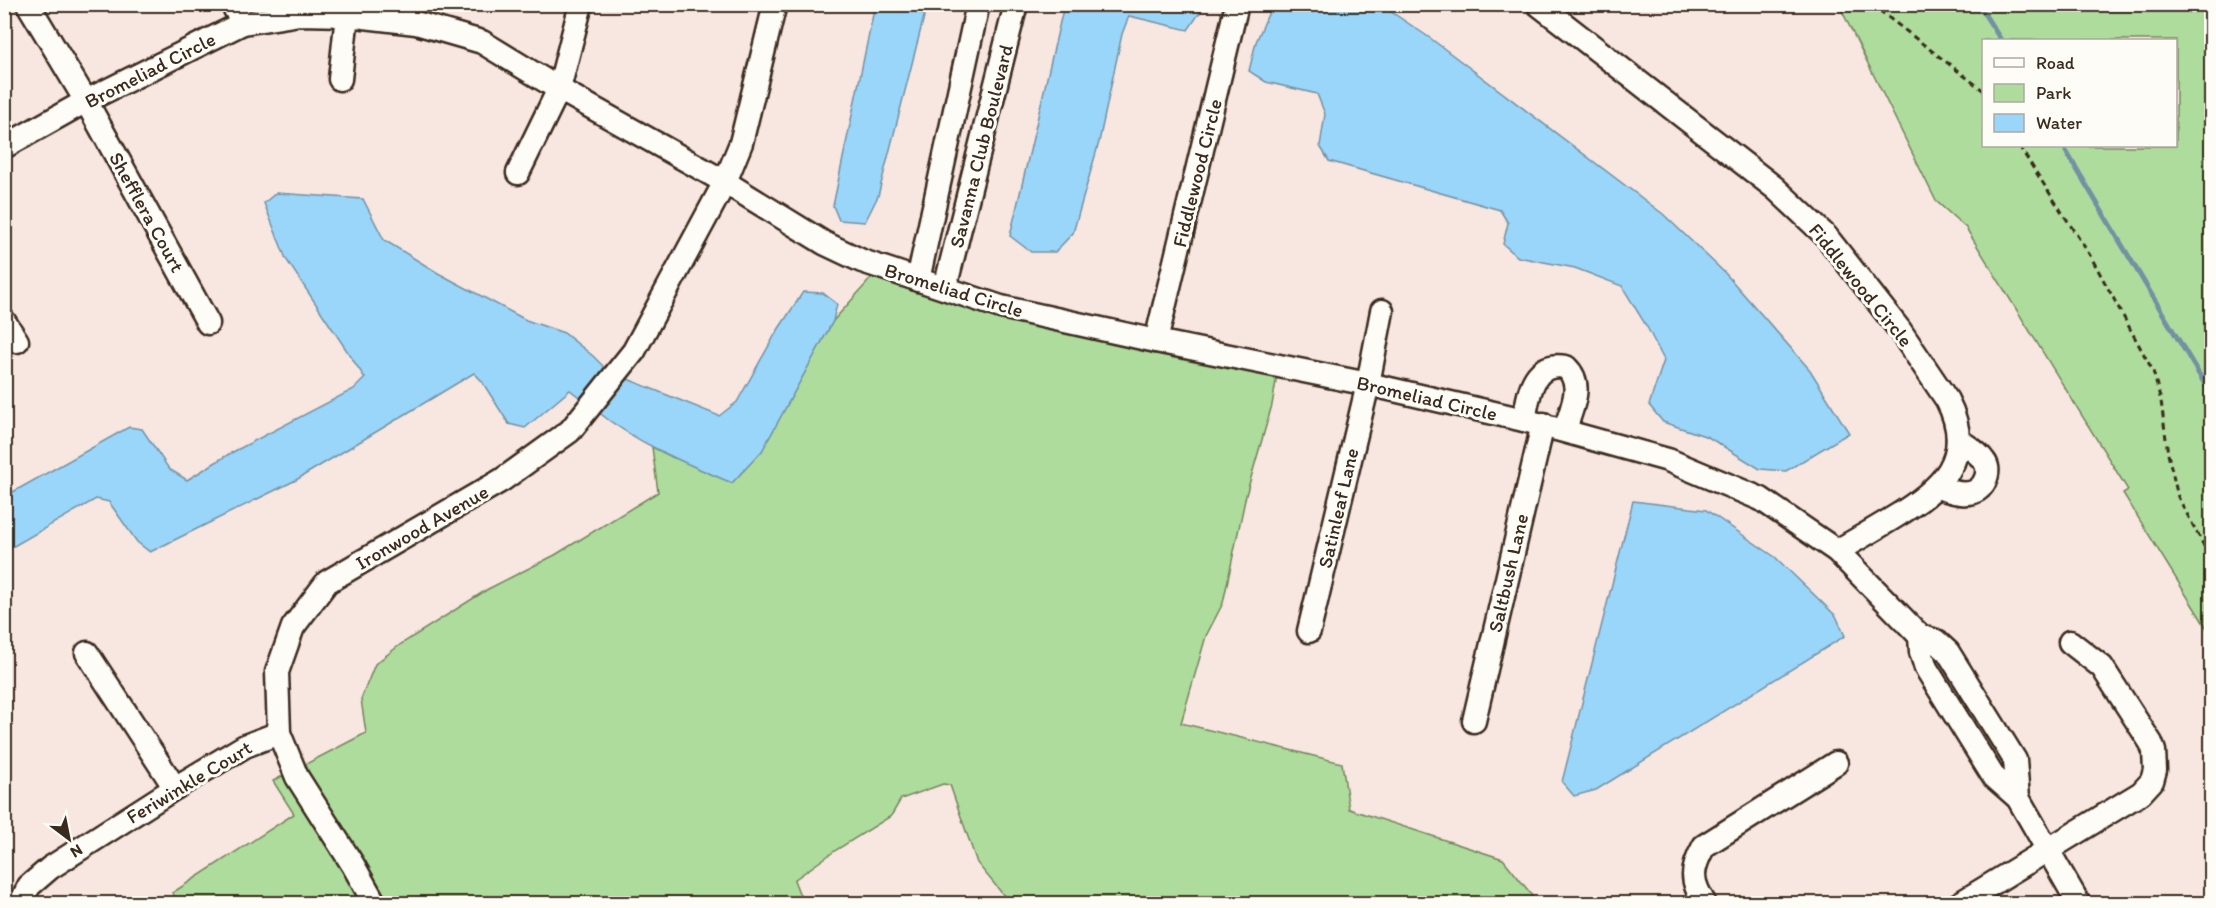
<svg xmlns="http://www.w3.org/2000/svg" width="2216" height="908" viewBox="0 0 2216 908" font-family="Itim,sans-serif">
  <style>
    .green { fill: #addc9c; stroke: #74835d; stroke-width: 1.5; fill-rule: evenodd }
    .water { fill: #99d6fa; stroke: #7391a2; stroke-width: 1.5 }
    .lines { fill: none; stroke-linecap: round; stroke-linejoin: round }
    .stream { stroke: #7391a2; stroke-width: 5 }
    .minor-casing { stroke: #3b2a1e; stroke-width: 27 }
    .path { stroke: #3b2a1e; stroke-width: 3; stroke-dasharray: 6 4.5; stroke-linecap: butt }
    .minor { stroke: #fdfcf7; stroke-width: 22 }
    .labels { text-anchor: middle; stroke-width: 6; stroke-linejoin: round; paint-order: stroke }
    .street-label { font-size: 20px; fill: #3b2a1e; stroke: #fdfcf7 }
  </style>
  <rect width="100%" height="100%" fill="#f8e6e0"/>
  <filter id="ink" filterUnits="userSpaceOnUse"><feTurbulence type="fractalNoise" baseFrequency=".0167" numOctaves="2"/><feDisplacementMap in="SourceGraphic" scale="12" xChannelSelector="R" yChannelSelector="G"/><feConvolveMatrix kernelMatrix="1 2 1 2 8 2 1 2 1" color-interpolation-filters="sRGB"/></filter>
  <g filter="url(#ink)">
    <!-- green -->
    <g class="green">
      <path d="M 1839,5 L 2211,5 L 2211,635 L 2123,493 L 2128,490 L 1966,228 L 1936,201 ZM 1984,40 L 2176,40 L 2176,146 L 1984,146 Z"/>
      <polygon points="874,275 1277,375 1272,405 1246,495 1223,603 1206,636 1181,723 1342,763 1349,809 1503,859 1531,894 1535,903 1010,903 977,863 950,785 943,784 901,799 891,816 836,850 794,880 803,903 385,903 302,766 366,733 361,699 375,664 401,644 488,589 555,555 658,492 652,447 674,458 762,450 833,321"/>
      <polygon points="286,774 366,903 180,903 172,893 294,814 273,781"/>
    </g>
    <!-- water -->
    <g class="water">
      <polygon points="875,5 927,5 878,196 865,222 839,220 833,206"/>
      <polygon points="1064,5 1205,5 1188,30 1129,16 1122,34 1099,142 1073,233 1055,252 1031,252 1010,236"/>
      <polygon points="1272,5 1381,5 1430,38 1663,214 1725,273 1810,370 1849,433 1786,471 1760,469 1708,437 1663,422 1649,405 1664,360 1647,327 1622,286 1575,268 1518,257 1503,244 1508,223 1500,210 1329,161 1320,146 1325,114 1317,94 1266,82 1249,71 1256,42"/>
      <polygon points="276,193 363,199 384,240 438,273 526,320 564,333 593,356 607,370 583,400 570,390 525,428 509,424 481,380 474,373 296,480 150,552 137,542 109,502 96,499 5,551 4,497 129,427 142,429 169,469 187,480 229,454 354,389 365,378 286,259 264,203"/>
      <path d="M 803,292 L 823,293 L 837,304 L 833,321 L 762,451 L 732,483 C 685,463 638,444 598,412 L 625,378 L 719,416 L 737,402 L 776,333 Z"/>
      <polygon points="1633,501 1706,510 1775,557 1836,616 1845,636 1596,790 1574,796 1562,782"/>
    </g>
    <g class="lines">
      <!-- stream -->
      <g class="stream">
        <polyline points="1978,4 2001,40"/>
        <polyline points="2063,146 2212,396"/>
      </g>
      <!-- minor casing -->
      <g class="minor-casing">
        <g id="minor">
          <polyline points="28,4 86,101 208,323"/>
          <polyline points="232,4 243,23"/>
          <path d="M 1538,4 L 1775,188 L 1826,236 L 1899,329 L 1947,400 C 1977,458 1941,489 1893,518 C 1875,529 1856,540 1837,551"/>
          <polyline points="340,79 347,15"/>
          <polyline points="4,147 86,101 243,23 300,14 347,15 416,23 482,42 559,89 725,182 824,243 862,261 1001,307 1156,341 1368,384 1524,420 1668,460 1761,499 1837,551 1920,636 1936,641 1948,652 2015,760 2018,798"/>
          <polyline points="518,173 559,89 581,4"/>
          <polyline points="918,280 978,4"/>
          <polyline points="945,288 1016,4"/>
          <polyline points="4,321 17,341"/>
          <polyline points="1156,341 1237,4"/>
          <path d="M 1524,420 C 1529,395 1531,361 1566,367 C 1585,385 1571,408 1565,430"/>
          <path d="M 1937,487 C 1954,493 1978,501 1986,478 C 1988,472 1988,466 1984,461 C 1978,452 1967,446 1958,440"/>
          <polyline points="1309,631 1368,384 1382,311"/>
          <polyline points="1920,636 1921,652 1926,668 1993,776 2018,798 2079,904"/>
          <polyline points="87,653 175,788"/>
          <polyline points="1474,721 1543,424"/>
          <polyline points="20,904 29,886 50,868 175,788 245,746 279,733"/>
          <polyline points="375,904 353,865 297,777 279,733 277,672 293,627 327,582 502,480 570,431 634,351 725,182 741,143 775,4"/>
          <path d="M 1705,904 C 1690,880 1691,870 1704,846 L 1836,763"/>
          <polyline points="1959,904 2141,793 2152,781 2155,770 2154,751 2151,743 2102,667 2070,642"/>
        </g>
      </g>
      <!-- path -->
      <g class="path">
        <polyline points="1871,4 1984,91"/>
        <polyline points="2019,146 2091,257 2153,371 2161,401 2168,454 2178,497 2212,561"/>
      </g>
      <!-- minor -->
      <use href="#minor" class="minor"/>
    </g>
  </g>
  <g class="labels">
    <!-- street labels -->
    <g class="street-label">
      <text transform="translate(150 70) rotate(-27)" y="7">Bromeliad Circle</text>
      <text transform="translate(981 146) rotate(-76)" y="7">Savanna Club Boulevard</text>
      <text transform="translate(1197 173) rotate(-76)" y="7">Fiddlewood Circle</text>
      <text transform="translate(147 212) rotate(61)" y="7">Shefflera Court</text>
      <text transform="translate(1861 285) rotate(51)" y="7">Fiddlewood Circle</text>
      <text transform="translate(954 290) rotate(17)" y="7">Bromeliad Circle</text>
      <text transform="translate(1427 398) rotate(13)" y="7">Bromeliad Circle</text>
      <text transform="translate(1338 508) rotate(-77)" y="7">Satinleaf Lane</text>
      <text transform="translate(422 527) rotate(-30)" y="7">Ironwood Avenue</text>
      <text transform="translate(1508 573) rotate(-77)" y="7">Saltbush Lane</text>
      <text transform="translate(189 782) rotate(-31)" y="7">Feriwinkle Court</text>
    </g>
  </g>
  <!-- margin -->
  <rect width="2216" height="908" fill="none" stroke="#fdfcf7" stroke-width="24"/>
  <rect x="12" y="12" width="2192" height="884" fill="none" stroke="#3b2a1e" stroke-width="2" filter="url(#ink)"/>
  <!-- legend -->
  <rect x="1982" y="39" width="195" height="108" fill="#fdfcf7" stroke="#afa8a0" stroke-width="1.5"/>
  <rect x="1994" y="58" width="30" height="9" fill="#fdfcf7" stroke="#afa8a0" stroke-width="1.5"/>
  <text x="2036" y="69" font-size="18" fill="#3b2a1e">Road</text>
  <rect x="1994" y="84" width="30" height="18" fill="#addc9c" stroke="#afa8a0" stroke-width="1.5"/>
  <text x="2036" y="99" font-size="18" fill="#3b2a1e">Park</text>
  <rect x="1994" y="114" width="30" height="18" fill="#99d6fa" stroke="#afa8a0" stroke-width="1.5"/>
  <text x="2036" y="129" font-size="18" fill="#3b2a1e">Water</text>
  <!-- north arrow -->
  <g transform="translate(69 839) rotate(148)" stroke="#fdfcf7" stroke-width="4.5" paint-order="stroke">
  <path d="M0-4.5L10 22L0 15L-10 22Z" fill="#3b2a1e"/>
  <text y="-9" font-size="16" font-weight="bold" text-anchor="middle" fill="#3b2a1e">N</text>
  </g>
</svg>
